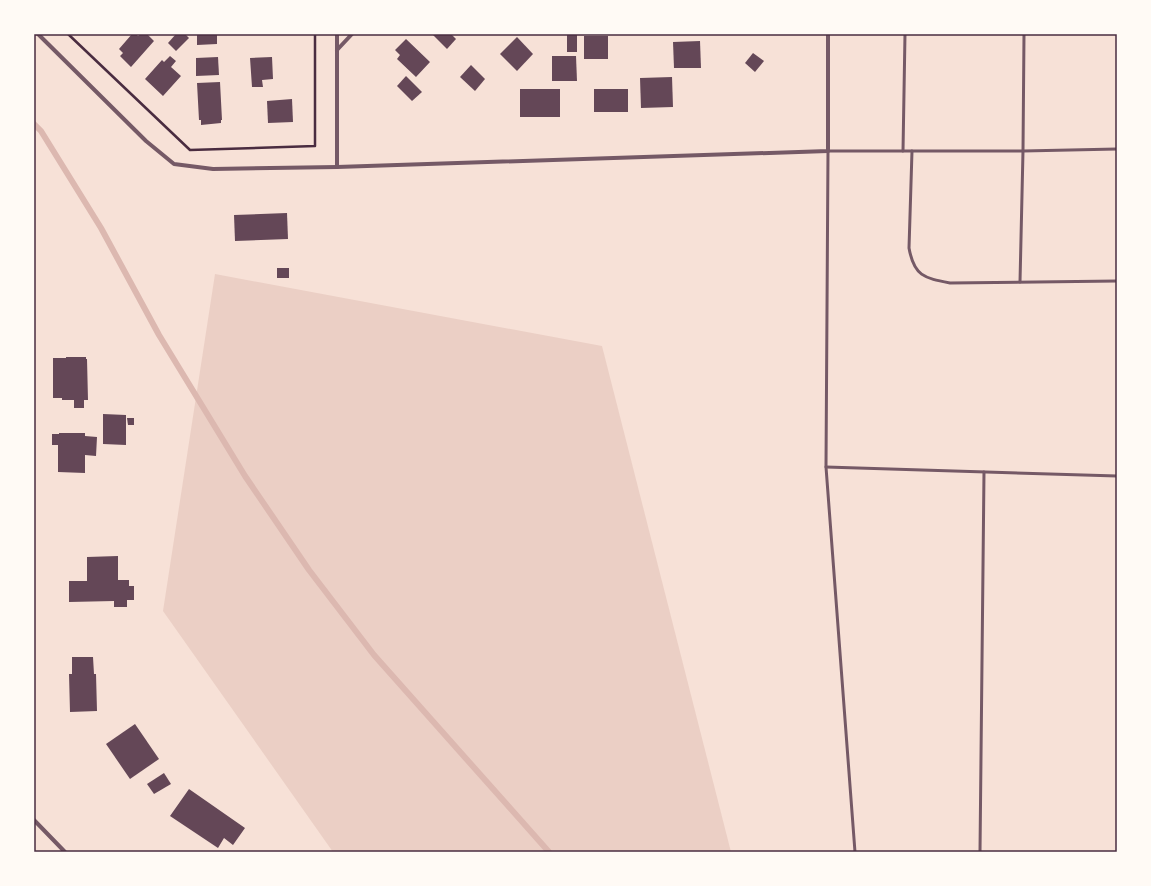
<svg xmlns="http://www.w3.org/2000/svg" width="1151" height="886" viewBox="0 0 1151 886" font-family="Raleway,sans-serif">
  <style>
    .green { fill: #ebcfc5 }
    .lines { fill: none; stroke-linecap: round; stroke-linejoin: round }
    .stream { stroke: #dcb8b0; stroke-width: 6 }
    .building { fill: #644757 }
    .path { stroke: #4a2c40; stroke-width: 2.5 }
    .service { stroke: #755966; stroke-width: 3 }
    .minor { stroke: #755966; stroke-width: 4 }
    .neatline { fill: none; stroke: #4a2c40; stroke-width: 1.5 }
  </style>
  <rect width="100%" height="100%" fill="#f7e1d7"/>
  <!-- green -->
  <polygon class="green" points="215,274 602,346 731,852 333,852 163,611"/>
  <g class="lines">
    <!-- stream -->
    <polyline class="stream" points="34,124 41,131 101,228 159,335 245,476 309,570 374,655 549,852"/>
  </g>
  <!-- building -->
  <g class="building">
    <polygon points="132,34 136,34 138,36 141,34 147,34 154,41 131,67 120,56 123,53 119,49"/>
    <polygon points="176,34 185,34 189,38 176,51 168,43"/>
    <polygon points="197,34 217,34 217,44 197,45"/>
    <polygon points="432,34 451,34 456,39 447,49"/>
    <rect x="567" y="34" width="10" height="18"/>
    <rect x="584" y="36" width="24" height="23"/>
    <polygon points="517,37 533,54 517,71 500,54"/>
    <polygon points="406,39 430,62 416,77 397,59 400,55 395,50"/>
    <polygon points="700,41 701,68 674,68 673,42"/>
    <polygon points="753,53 764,61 755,72 745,63"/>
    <polygon points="170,56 176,61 171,67 181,76 163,96 145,79 162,60 164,62"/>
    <polygon points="552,56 576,56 577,81 552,81"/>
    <polygon points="218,57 219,75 196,76 196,58"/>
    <polygon points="272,57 273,79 262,80 263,87 252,87 250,58"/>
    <polygon points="471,65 485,79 475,91 460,77"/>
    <polygon points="406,76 422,92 412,101 397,86"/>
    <polygon points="672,77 673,107 641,108 640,78"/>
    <polygon points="220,82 222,120 221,120 221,123 201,125 201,120 199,120 197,83"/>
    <rect x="520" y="89" width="40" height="28"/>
    <rect x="594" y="89" width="34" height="23"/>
    <polygon points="292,99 293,122 268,123 267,101"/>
    <polygon points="287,213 288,239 235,241 234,215"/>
    <rect x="277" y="268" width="12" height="10"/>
    <polygon points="66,357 86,357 86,359 87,359 88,400 84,400 84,408 74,408 74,400 62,400 62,398 53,398 53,358 66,358"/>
    <polygon points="103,414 126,415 126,445 103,444"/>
    <polygon points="127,418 134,418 134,425 128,425"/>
    <polygon points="59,433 85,433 85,436 97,437 96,456 85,455 85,473 58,472 58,445 52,445 52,434 59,434"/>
    <polygon points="118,556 118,580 129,580 129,586 134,586 134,600 127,600 127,607 114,607 114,601 69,602 69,581 87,581 87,557"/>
    <polygon points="72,657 93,657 94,674 96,674 97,711 70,712 69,674 72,674"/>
    <polygon points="135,724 159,759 130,779 106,744"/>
    <polygon points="164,773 171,784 154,794 147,784"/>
    <polygon points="189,789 245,828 233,845 224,838 218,848 170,816"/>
  </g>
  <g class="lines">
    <!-- path -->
    <polyline class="path" points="68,34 190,150 315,146 315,34"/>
    <!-- service -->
    <g class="service">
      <polyline points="903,151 905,34"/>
      <path d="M 912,151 L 909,248 C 914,276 924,278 950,283 L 1117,281"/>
      <polyline points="1020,282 1023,151 1024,34"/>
      <polyline points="826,467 1117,476"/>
      <polyline points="855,852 826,467 828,151 1023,151 1117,149"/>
      <polyline points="980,852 984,472"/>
    </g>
    <!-- minor -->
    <g class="minor">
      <polyline points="38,34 146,141 174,164 213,169 337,167 828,151 828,34"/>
      <polyline points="337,34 337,167"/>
      <polyline points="337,50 352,34"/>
      <polyline points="34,820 65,852"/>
    </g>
  </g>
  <!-- border -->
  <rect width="1151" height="886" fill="none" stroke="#fffaf5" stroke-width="70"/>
  <rect x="35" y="35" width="1081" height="816" class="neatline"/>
</svg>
